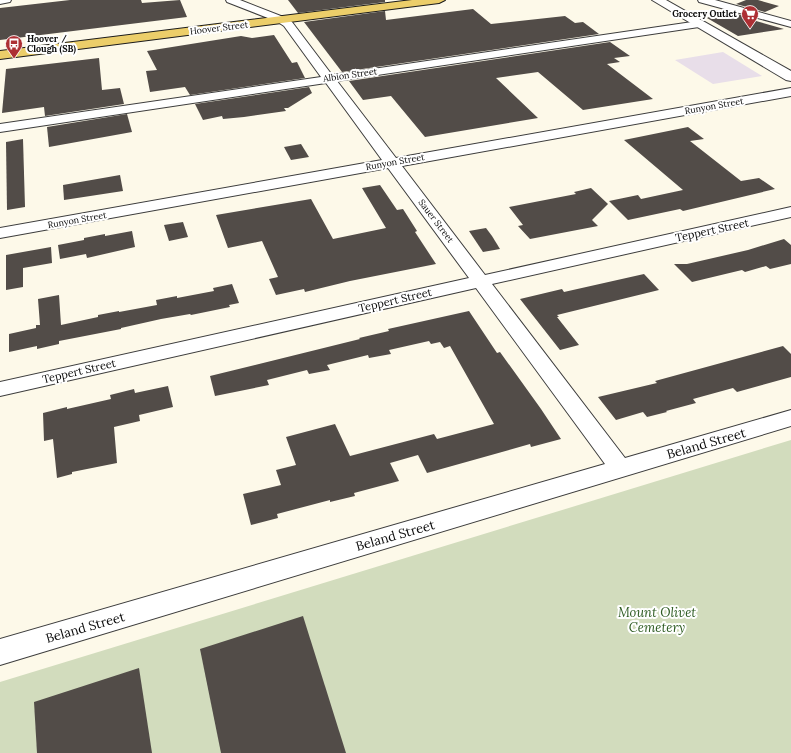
<svg xmlns="http://www.w3.org/2000/svg" width="791" height="753" viewBox="0 0 791 753" font-family="Lora,serif">
  <style>
    .industrial { fill: #e8dee9 }
    .cemetery { fill: #d2dcbd }
    .building { fill: #524c48 }
    .lines { fill: none; stroke-linecap: round; stroke-linejoin: round }
    .minor-casing { stroke: #3d3d3d; stroke-width: 2 }
    .tertiary-casing { stroke: #3d3d3d; stroke-width: 2 }
    .primary-casing { stroke: #1b1b1b; stroke-width: 2 }
    .minor { fill: #fff; fill-rule: evenodd }
    .tertiary { fill: #fff; fill-rule: evenodd }
    .primary { fill: #ecce6a; fill-rule: evenodd }
    .labels { text-anchor: middle; stroke-width: 4; stroke-linejoin: round; paint-order: stroke }
    .far-poi-label { font-size: 9px; font-weight: bold; fill: #0a0a0a; stroke: #fff; text-anchor: end }
    .far-street-label { font-size: 9px; fill: #0a0a0a; stroke: #fff }
    .street-label { font-size: 11px; fill: #0a0a0a; stroke: #fff }
    .near-street-label { font-size: 13px; fill: #0a0a0a; stroke: #fff }
    .near-park-label { font-size: 13px; font-style: italic; fill: #2d5b21; stroke: #fff }
  </style>
  <rect width="100%" height="100%" fill="#fdf9e9"/>
  <!-- industrial -->
  <polygon class="industrial" points="723,52 762,76 713,84 675,60"/>
  <!-- cemetery -->
  <polygon class="cemetery" points="791,440 791,753 0,753 0,682"/>
  <!-- building -->
  <g class="building">
    <polygon points="70,0 141,0 142,3 180,0 187,17 0,40 0,8"/>
    <polygon points="288,0 385,0 385,2 298,13"/>
    <polygon points="746,0 758,0 779,6 765,12 736,4"/>
    <polygon points="473,9 491,24 565,16 575,23 583,22 599,34 342,72 304,22 385,11 386,20"/>
    <polygon points="723,10 751,18 749,19 784,29 738,36 707,18"/>
    <polygon points="274,35 292,63 297,62 305,78 190,95 185,87 150,92 146,71 157,70 147,51 241,36 252,38"/>
    <polygon points="610,42 630,56 614,58 620,62 607,64 653,99 583,110 538,72 496,78 538,118 425,137 391,96 363,100 349,81"/>
    <polygon points="99,58 102,90 120,88 124,104 45,116 44,107 2,113 6,69"/>
    <polygon points="309,87 312,93 288,108 284,108 286,111 244,117 223,119 222,116 203,120 195,104"/>
    <polygon points="127,114 132,132 49,147 47,127"/>
    <polygon points="688,127 704,139 690,141 741,181 759,178 775,189 683,211 680,209 628,220 609,201 638,195 641,199 683,190 624,140"/>
    <polygon points="23,139 25,207 7,210 6,142"/>
    <polygon points="301,144 309,157 291,160 284,147"/>
    <polygon points="120,175 123,191 64,200 63,185"/>
    <polygon points="380,185 397,210 403,209 417,231 415,232 436,264 350,281 305,292 304,289 276,295 269,279 278,277 262,241 228,248 216,215 311,199 333,239 386,228 362,188"/>
    <polygon points="591,188 608,204 592,220 598,226 530,239 518,226 523,225 509,207 576,194 574,192"/>
    <polygon points="183,222 188,237 169,241 164,225"/>
    <polygon points="486,228 492,236 500,249 483,252 469,231"/>
    <polygon points="132,231 135,247 87,258 86,254 60,259 58,245 84,240 84,238 105,234 105,236"/>
    <polygon points="784,239 791,245 791,264 770,269 766,266 745,272 742,270 692,282 674,264 687,264 748,250"/>
    <polygon points="51,247 52,263 23,268 23,287 6,290 6,255"/>
    <polygon points="644,274 659,290 557,315 559,317 557,317 579,345 560,350 520,299 562,289 564,292"/>
    <polygon points="232,284 239,303 229,305 230,307 191,315 190,314 161,319 121,328 121,329 59,341 59,344 37,349 37,346 9,352 9,334 36,328 36,325 40,325 38,299 59,295 61,325 98,317 98,315 119,311 119,312 157,305 156,300 177,296 177,298 214,291 213,288"/>
    <polygon points="469,311 497,353 500,352 541,409 561,439 531,447 530,444 427,473 418,455 390,463 399,481 354,493 355,496 330,502 330,500 277,514 278,518 251,525 243,494 281,485 276,470 296,465 286,437 335,424 350,456 434,434 437,439 494,424 450,346 444,348 440,342 431,344 429,341 389,350 391,354 369,358 368,355 327,365 330,370 309,374 307,370 267,380 269,385 215,396 210,376 360,339 359,338 389,331 388,329"/>
    <polygon points="783,346 791,354 791,377 737,392 733,388 693,399 696,403 666,411 667,412 647,417 643,412 616,420 598,397 657,383 655,381"/>
    <polygon points="168,386 173,407 139,415 140,421 114,427 117,463 72,472 72,474 57,478 53,439 44,441 43,413 67,407 67,409 111,399 110,395 134,389 135,393"/>
    <polygon points="303,616 346,753 221,753 200,649"/>
    <polygon points="139,668 152,753 37,753 34,702"/>
  </g>
  <g class="lines">
    <!-- minor casing -->
    <g class="minor-casing">
      <g id="minor">
        <polygon points="0,0 11,0 10,2 0,4"/>
        <polygon points="226,0 240,0 286,18 292,22 332,75 699,21 703,22 704,24 699,27 337,81 396,158 791,88 791,96 402,166 485,275 791,207 791,217 492,284 625,458 791,410 791,426 0,665 0,639 605,464 476,288 0,396 0,382 469,278 388,168 0,238 0,228 382,160 326,83 0,132 0,124 321,77 284,26 278,22 227,2"/>
        <polygon points="698,0 715,0 791,21 791,27 699,2"/>
      </g>
    </g>
    <!-- tertiary casing -->
    <g class="tertiary-casing">
      <polygon id="tertiary" points="652,0 666,0 791,71 791,81 786,80"/>
    </g>
    <!-- primary casing -->
    <g class="primary-casing">
      <polygon id="primary" points="412,0 445,0 439,3 0,59 0,51"/>
    </g>
    <!-- minor -->
    <use href="#minor" class="minor"/>
    <!-- tertiary -->
    <use href="#tertiary" class="tertiary"/>
    <!-- primary -->
    <use href="#primary" class="primary"/>
  </g>
  <!-- icons -->
  <defs>
    <g id="supermarket-pin" transform="scale(0.9)"><path d="M0 17L-7.5 6A9.5 9.5 0 1 1 7.5 6Z" fill="#ad2f34" stroke="#fff"/><path d="M-6-5.5h2.5l.6 2H6L4.5 2H-2.5L-4.4-4H-6ZM-1.5 3.2a1.3 1.3 0 1 0 .1 0ZM3 3.2a1.3 1.3 0 1 0 .1 0Z" fill="#fff"/></g>
    <g id="bus-pin" transform="scale(0.9)"><path d="M0 17L-7.5 6A9.5 9.5 0 1 1 7.5 6Z" fill="#ad2f34" stroke="#fff"/><path d="M-5-6H5V4H4V6H2V4H-2V6H-4V4H-5ZM-3.5-4V0h7V-4ZM-3.5 1.2v1.5H-2V1.2ZM2 1.2v1.5H3.5V1.2Z" fill="#fff"/></g>
  </defs>
  <g fill-rule="evenodd">
    <use href="#supermarket-pin" x="750" y="14"/>
    <use href="#bus-pin" x="14" y="44"/>
  </g>
  <g class="labels">
    <!-- far-poi labels -->
    <g class="far-poi-label">
      <text x="737" y="17">Grocery Outlet</text>
      <text x="27" y="42" text-anchor="start">Hoover /<tspan x="27" dy="10">Clough (SB)</tspan></text>
    </g>
    <!-- far-street labels -->
    <g class="far-street-label">
      <text transform="translate(219 28) rotate(-7)" y="3">Hoover Street</text>
      <text transform="translate(350 75) rotate(-8)" y="3">Albion Street</text>
      <text transform="translate(714 106) rotate(-10)" y="3">Runyon Street</text>
      <text transform="translate(395 162) rotate(-10)" y="3">Runyon Street</text>
      <text transform="translate(77 220) rotate(-10)" y="3">Runyon Street</text>
      <text transform="translate(436 221) rotate(53)" y="3">Sauer Street</text>
    </g>
    <!-- street labels -->
    <g class="street-label">
      <text transform="translate(712 230) rotate(-12)" y="4">Teppert Street</text>
      <text transform="translate(395 300) rotate(-13)" y="4">Teppert Street</text>
      <text transform="translate(79 371) rotate(-13)" y="4">Teppert Street</text>
    </g>
    <!-- near-street labels -->
    <g class="near-street-label">
      <text transform="translate(706 443) rotate(-16)" y="5">Beland Street</text>
      <text transform="translate(395 535) rotate(-16)" y="5">Beland Street</text>
      <text transform="translate(85 627) rotate(-16)" y="5">Beland Street</text>
    </g>
    <!-- near-park labels -->
    <g class="near-park-label">
      <text x="657" y="617">Mount Olivet<tspan x="657" dy="15">Cemetery</tspan></text>
    </g>
  </g>
</svg>
